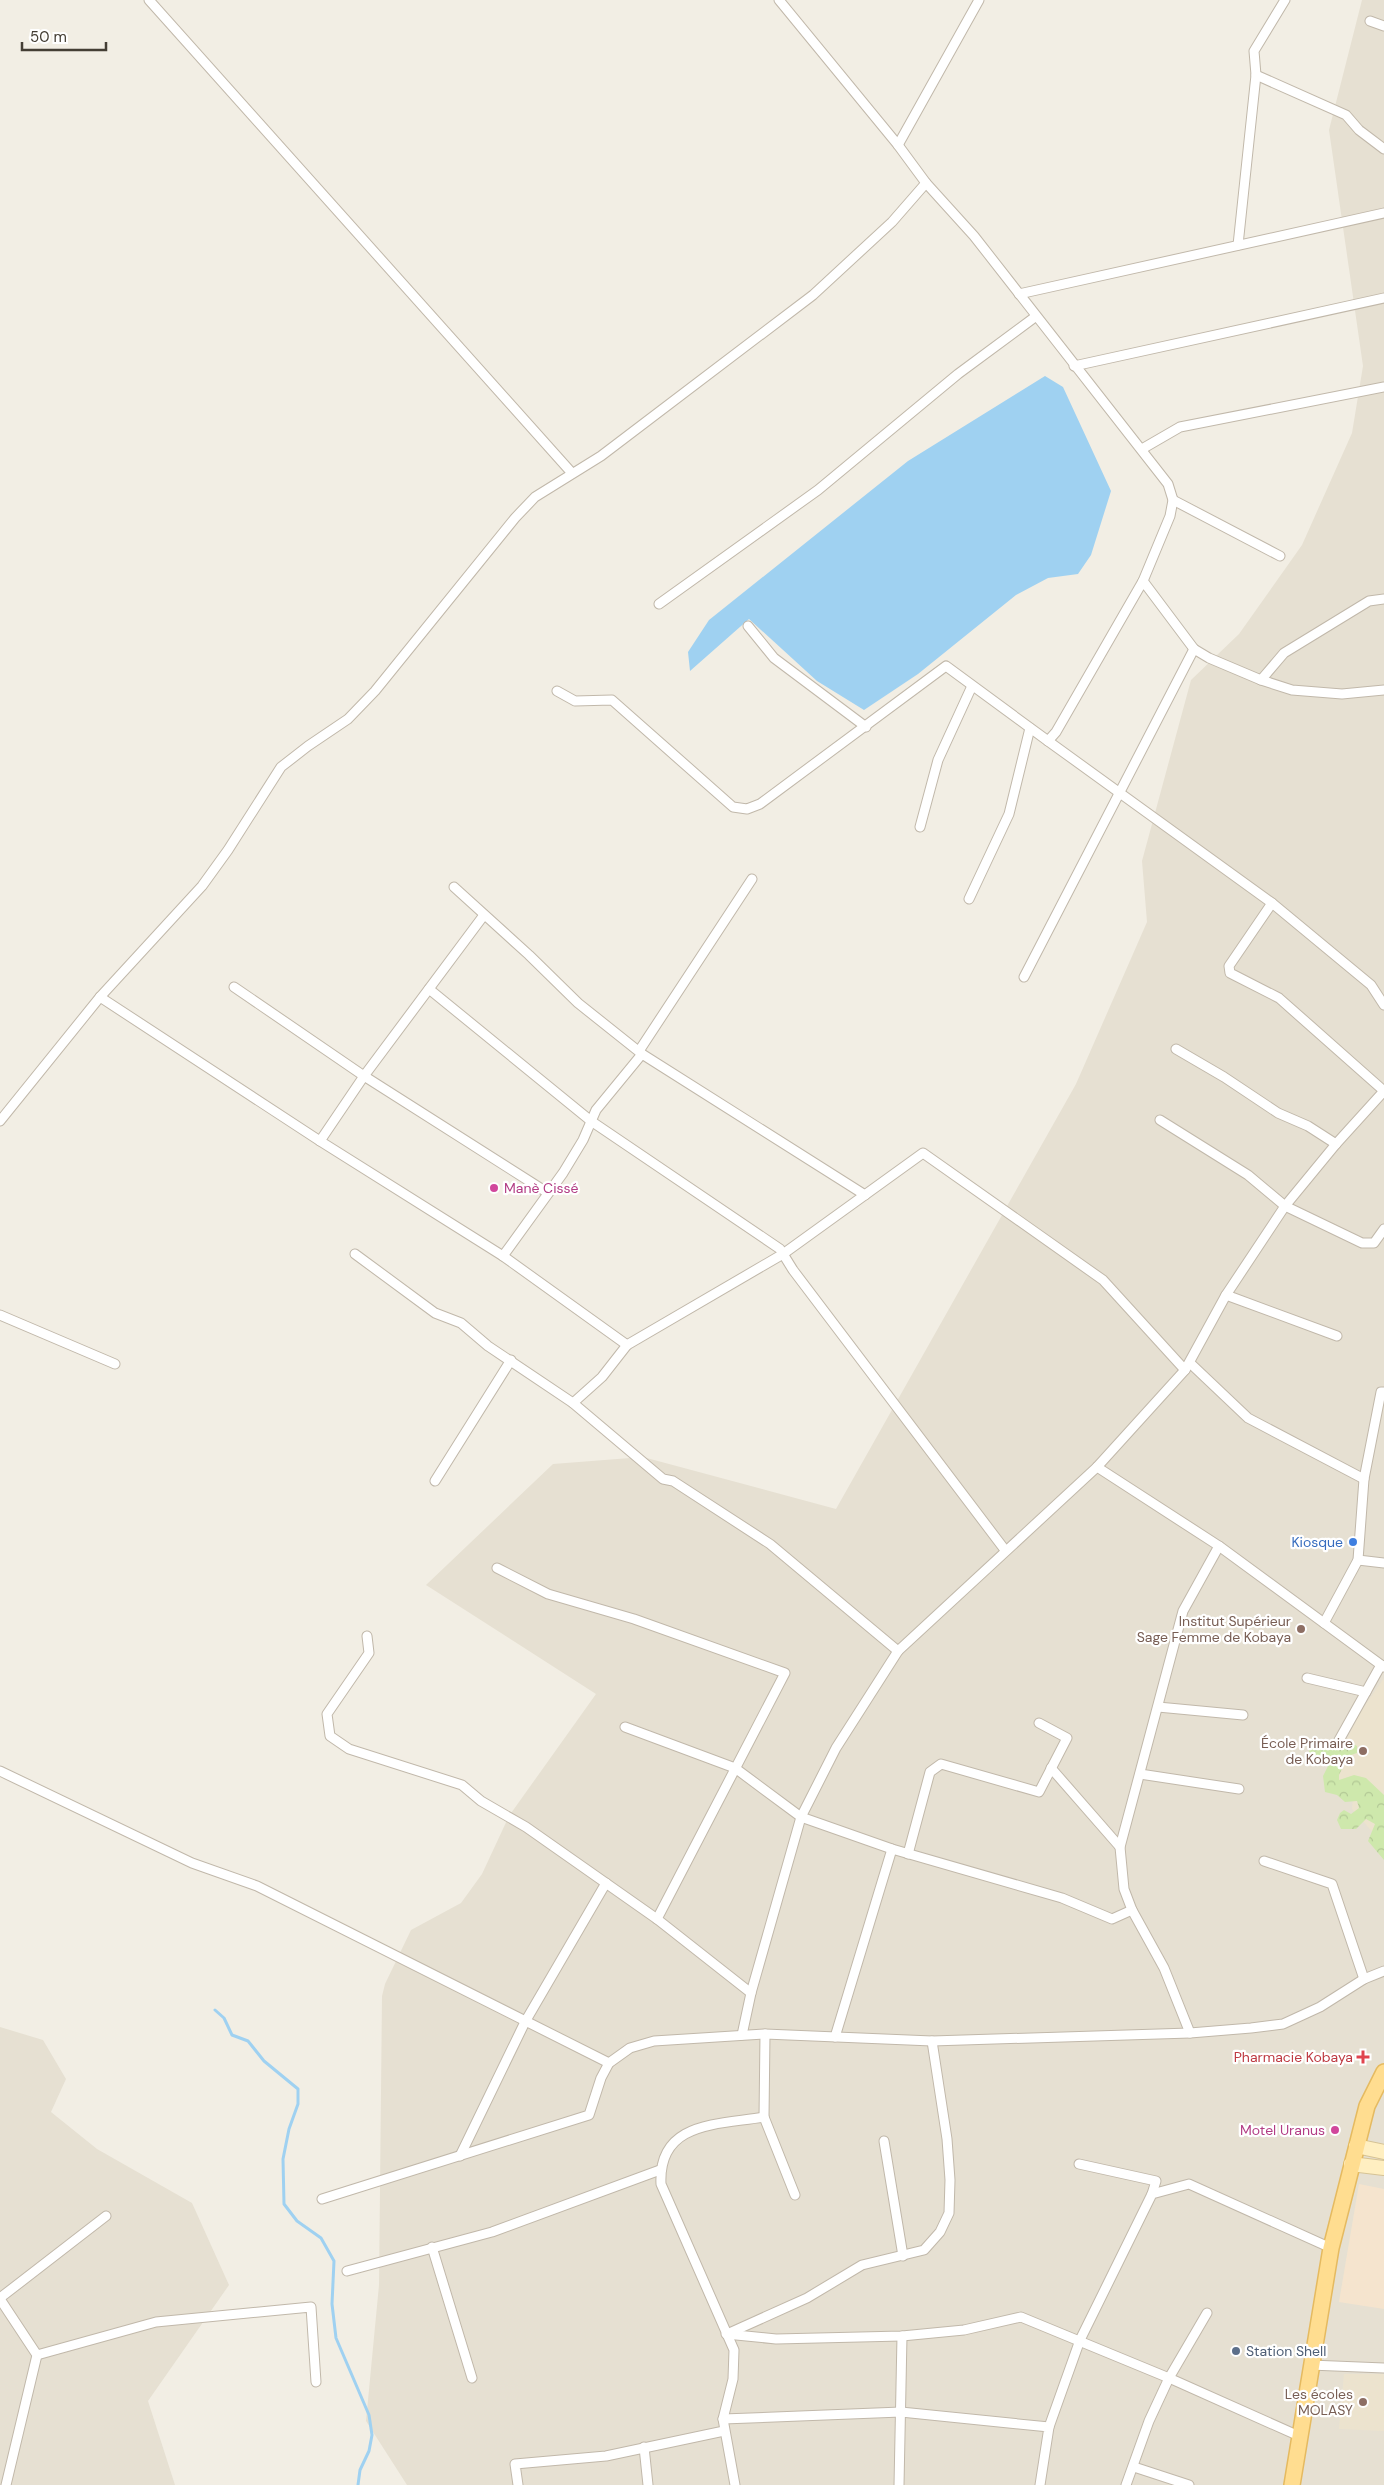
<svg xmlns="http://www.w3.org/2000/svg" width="1384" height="2485" viewBox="0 0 1384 2485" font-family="'DM Sans',sans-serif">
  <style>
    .residential { fill: #e6e0d2 }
    .commercial { fill: #f5e4ce }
    .education { fill: #ece3ce }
    .forest { fill: url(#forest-crowns) }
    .water { fill: #9fd1f1 }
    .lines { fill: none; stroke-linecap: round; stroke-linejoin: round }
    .stream { stroke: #9fd1f1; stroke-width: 3 }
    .minor-casing { stroke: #c1b8aa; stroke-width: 11 }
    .secondary-casing { stroke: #d6c395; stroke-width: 16 }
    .primary-casing { stroke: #e5ba60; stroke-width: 18 }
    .minor { stroke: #fff; stroke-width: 9 }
    .secondary { stroke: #ffefc1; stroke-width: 14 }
    .primary { stroke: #ffdd90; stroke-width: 15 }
    .hotel-dot { fill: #d1479c; stroke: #fff; stroke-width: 2 }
    .shop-dot { fill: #3f7fe0; stroke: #fff; stroke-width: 2 }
    .education-dot { fill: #8d6e63; stroke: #fff; stroke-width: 2 }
    .health-dot { fill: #e0444e; stroke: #fff; stroke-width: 2 }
    .service-dot { fill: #5c6f8a; stroke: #fff; stroke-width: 2 }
    .labels { text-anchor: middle; stroke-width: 4.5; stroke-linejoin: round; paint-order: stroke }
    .hotel-label { font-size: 14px; fill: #b23c85; stroke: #fff; text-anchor: start }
    .shop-label { font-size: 14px; fill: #366cbe; stroke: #fff; text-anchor: end }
    .education-label { font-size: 14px; fill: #785e54; stroke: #fff; text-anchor: end }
    .health-label { font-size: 14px; fill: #be3a42; stroke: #fff; text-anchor: end }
    .service-label { font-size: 14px; fill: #4e5e75; stroke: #fff; text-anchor: start }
  </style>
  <defs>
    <pattern id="forest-crowns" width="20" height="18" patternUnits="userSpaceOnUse" patternTransform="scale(1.25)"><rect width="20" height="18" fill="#cee8ac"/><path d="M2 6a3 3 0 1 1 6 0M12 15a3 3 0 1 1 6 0" fill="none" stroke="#b2c895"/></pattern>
  </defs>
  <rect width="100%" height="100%" fill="#f2eee4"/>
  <!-- residential -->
  <g class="residential">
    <polygon points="1362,0 1384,0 1384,2485 407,2485 366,2421 379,2285 382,1996 385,1984 411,1930 461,1903 482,1874 509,1816 596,1694 426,1585 553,1464 643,1457 836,1509 1076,1084 1147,922 1142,861 1191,680 1239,634 1302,545 1352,433 1363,366 1329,130"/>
    <polygon points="0,2027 43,2040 66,2079 51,2112 97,2149 192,2203 229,2285 148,2401 175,2485 0,2485"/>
  </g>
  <!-- commercial -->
  <polygon class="commercial" points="1359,2184 1384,2189 1384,2309 1339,2302"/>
  <!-- education -->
  <g class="education">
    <polygon points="1384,1678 1384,1839 1375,1835 1352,1809 1353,1797 1324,1787 1359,1714"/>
    <polygon points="1344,2374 1384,2374 1384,2431 1339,2429"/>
  </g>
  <!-- forest -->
  <polygon class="forest" points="1344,1739 1357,1746 1357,1753 1348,1756 1339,1775 1339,1780 1354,1775 1366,1778 1384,1795 1384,1860 1368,1841 1375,1824 1366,1819 1356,1829 1341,1829 1337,1820 1340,1813 1344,1810 1351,1814 1359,1808 1357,1801 1345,1802 1337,1795 1325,1792 1323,1776 1329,1764 1322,1765 1310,1758 1309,1750 1321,1745 1329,1748"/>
  <!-- water -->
  <polygon class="water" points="1045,376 1063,387 1111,491 1091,555 1078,574 1048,578 1016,595 918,674 864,710 817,681 749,619 690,671 688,652 709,620 908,461"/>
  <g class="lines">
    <!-- stream -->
    <polyline class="stream" points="215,2010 224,2018 232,2035 248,2041 264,2061 298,2089 298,2104 289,2129 283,2159 284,2204 297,2221 321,2238 334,2261 332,2304 336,2338 369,2415 372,2435 369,2451 360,2470 358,2485"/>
    <!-- minor casing -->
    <g class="minor-casing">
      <g id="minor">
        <polyline points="149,0 571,472"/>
        <polyline points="779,0 898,145 926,183 974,236 1168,484 1173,500 1170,516 1143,581"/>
        <polyline points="1370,21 1384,26"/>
        <polyline points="1256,75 1346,115 1359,130 1384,149"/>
        <polyline points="898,145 979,0"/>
        <polyline points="1238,245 1256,75 1254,51 1285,0"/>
        <polyline points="1019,294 1384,213"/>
        <polyline points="1074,366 1384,298"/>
        <polyline points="1142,449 1180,427 1384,387"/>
        <polyline points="1173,500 1280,556"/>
        <polyline points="659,604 818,490 958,374 1035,317"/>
        <polyline points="748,626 774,658 866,727"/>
        <polyline points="1261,680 1284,653 1369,601 1384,599"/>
        <polyline points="557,691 575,701 612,700 733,807 747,809 760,804 946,666 1048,741 1056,732 1143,581 1194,649 1209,658 1261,680 1292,690 1342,694 1384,690"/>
        <polyline points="1048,741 1272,903 1371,985 1384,1005"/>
        <polyline points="920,827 938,760 972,686"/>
        <polyline points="454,887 529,955 578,1003 642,1054 596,1110 583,1140 563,1173 503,1256 627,1345 602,1377 573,1403"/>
        <polyline points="969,899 1009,814 1030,728"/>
        <polyline points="1272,903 1229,966 1230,973 1279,998 1384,1091"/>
        <polyline points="1024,977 1194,649"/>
        <polyline points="234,987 364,1076 548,1193"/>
        <polyline points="429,989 591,1121 780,1249 793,1270 1005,1550"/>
        <polyline points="100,997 320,1141 503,1256"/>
        <polyline points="1176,1049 1224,1077 1278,1113 1308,1126 1336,1144"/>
        <polyline points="639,1051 752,879"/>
        <polyline points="642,1054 865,1195"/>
        <polyline points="1160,1120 1248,1175 1285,1206 1362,1243 1374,1243 1384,1229"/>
        <polyline points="0,1121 100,997 202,886 228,850 281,767 308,746 348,719 375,691 515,518 535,497 601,456 813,295 892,222 926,183"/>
        <polyline points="320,1141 364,1076 484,915"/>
        <polyline points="355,1254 435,1313 461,1323 488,1346 573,1403 663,1479 673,1481 770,1544 898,1651"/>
        <polyline points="1226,1295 1337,1336"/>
        <polyline points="0,1315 115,1364"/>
        <polyline points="627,1345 783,1254 923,1153 1103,1280 1185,1370"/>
        <polyline points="1190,1363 1248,1418 1364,1479"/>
        <polyline points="1097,1467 1219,1546 1384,1667"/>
        <polyline points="435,1481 511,1360"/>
        <polyline points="1358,1560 1384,1563"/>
        <polyline points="497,1568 548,1594 634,1619 785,1673 657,1919"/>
        <polyline points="1324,1623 1358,1560 1364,1479 1381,1392 1384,1392"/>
        <polyline points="367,1636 369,1653 327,1714 330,1736 349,1749 462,1785 481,1801 526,1827 657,1919 751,1993"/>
        <polyline points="1307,1678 1366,1692"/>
        <polyline points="1158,1707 1243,1715"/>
        <polyline points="625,1727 735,1768 801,1817 892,1849 1062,1898 1112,1919 1132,1910"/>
        <polyline points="1338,1742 1381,1665"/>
        <polyline points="1051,1768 1120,1847"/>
        <polyline points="0,1771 192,1863 257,1886 609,2063"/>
        <polyline points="1140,1774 1239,1789"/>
        <polyline points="908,1854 930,1772 941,1764 1039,1792 1067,1738 1039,1723"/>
        <polyline points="1264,1861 1332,1884 1364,1979"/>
        <polyline points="1190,2033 1164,1968 1132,1910 1124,1889 1120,1847 1183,1611 1219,1546"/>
        <polyline points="765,2034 764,2117 795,2195"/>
        <polyline points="742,2035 751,1993 801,1817 836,1748 898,1651 1097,1467 1185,1370 1226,1295 1285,1206 1336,1144 1384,1091"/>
        <polyline points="835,2037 892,1849"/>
        <polyline points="884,2141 903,2256"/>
        <polyline points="460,2156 525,2022 606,1883"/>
        <polyline points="1079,2164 1156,2181 1152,2194"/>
        <polyline points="322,2199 589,2115 601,2078 609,2063 630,2048 654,2041 765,2034 932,2041 1190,2033 1251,2028 1283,2024 1320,2007 1364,1979 1384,1971"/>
        <polyline points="432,2247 472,2378"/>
        <polyline points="347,2271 492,2232 660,2170"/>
        <polyline points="0,2298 106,2216"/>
        <polyline points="0,2299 37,2355 6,2485"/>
        <polyline points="726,2334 776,2339 902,2336 964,2330 1021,2317 1169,2378 1299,2436"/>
        <polyline points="727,2334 807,2298 862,2265 924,2250 940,2232 949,2213 950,2180 947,2139 932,2041"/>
        <polyline points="37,2355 156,2322 311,2307 316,2382"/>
        <polyline points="1310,2365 1384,2368"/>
        <polyline points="723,2419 901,2412 1049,2427 1040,2485"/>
        <polyline points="1049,2427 1080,2340 1152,2194 1189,2184 1331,2248"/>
        <polyline points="644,2447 648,2485"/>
        <polyline points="1134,2467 1189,2485"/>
        <polyline points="518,2485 515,2464 606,2456 724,2431"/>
        <path d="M 735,2485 L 723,2419 L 733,2379 L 734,2350 L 661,2184 C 658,2121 718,2125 764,2117"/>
        <polyline points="899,2485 902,2336"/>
        <polyline points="1126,2485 1149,2421 1169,2378 1207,2313"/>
      </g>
    </g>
    <!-- secondary casing -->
    <g class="secondary-casing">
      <g id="secondary">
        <polyline points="1356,2146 1384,2152"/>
        <polyline points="1351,2164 1384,2168"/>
      </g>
    </g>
    <!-- primary casing -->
    <g class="primary-casing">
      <polyline id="primary" points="1292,2485 1331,2248 1367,2106 1384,2072"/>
    </g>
    <!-- minor -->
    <use href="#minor" class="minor"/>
    <!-- secondary -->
    <use href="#secondary" class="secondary"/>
    <!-- primary -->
    <use href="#primary" class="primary"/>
  </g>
  <!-- markers -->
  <g class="hotel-dot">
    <circle cx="494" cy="1188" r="5"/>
    <circle cx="1335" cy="2130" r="5"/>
  </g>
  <circle class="shop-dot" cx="1353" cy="1542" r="5"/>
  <g class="education-dot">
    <circle cx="1301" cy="1629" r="5"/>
    <circle cx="1363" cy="1751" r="5"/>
    <circle cx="1363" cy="2402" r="5"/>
  </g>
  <path class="health-dot" d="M1360.5 2049.5h5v5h5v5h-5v5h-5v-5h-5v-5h5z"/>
  <circle class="service-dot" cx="1236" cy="2351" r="5"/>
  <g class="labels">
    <!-- hotel labels -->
    <g class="hotel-label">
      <text x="504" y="1193">Manè Cissé</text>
      <text x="1325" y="2135" text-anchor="end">Motel Uranus</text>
    </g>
    <!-- shop labels -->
    <g class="shop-label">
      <text x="1343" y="1547">Kiosque</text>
    </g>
    <!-- education labels -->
    <g class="education-label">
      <text x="1291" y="1626">Institut Supérieur<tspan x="1291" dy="16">Sage Femme de Kobaya</tspan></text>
      <text x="1353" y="1748">École Primaire<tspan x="1353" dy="16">de Kobaya</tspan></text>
      <text x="1353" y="2399">Les écoles<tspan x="1353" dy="16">MOLASY</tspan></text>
    </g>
    <!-- health labels -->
    <g class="health-label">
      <text x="1353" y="2062">Pharmacie Kobaya</text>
    </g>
    <!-- service labels -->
    <g class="service-label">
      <text x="1246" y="2356">Station Shell</text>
    </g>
  </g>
  <!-- scale -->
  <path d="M22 42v8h84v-8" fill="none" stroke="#443e34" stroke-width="2.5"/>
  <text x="30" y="42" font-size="15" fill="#443e34" stroke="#ffffff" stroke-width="4" paint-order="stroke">50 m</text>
</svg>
